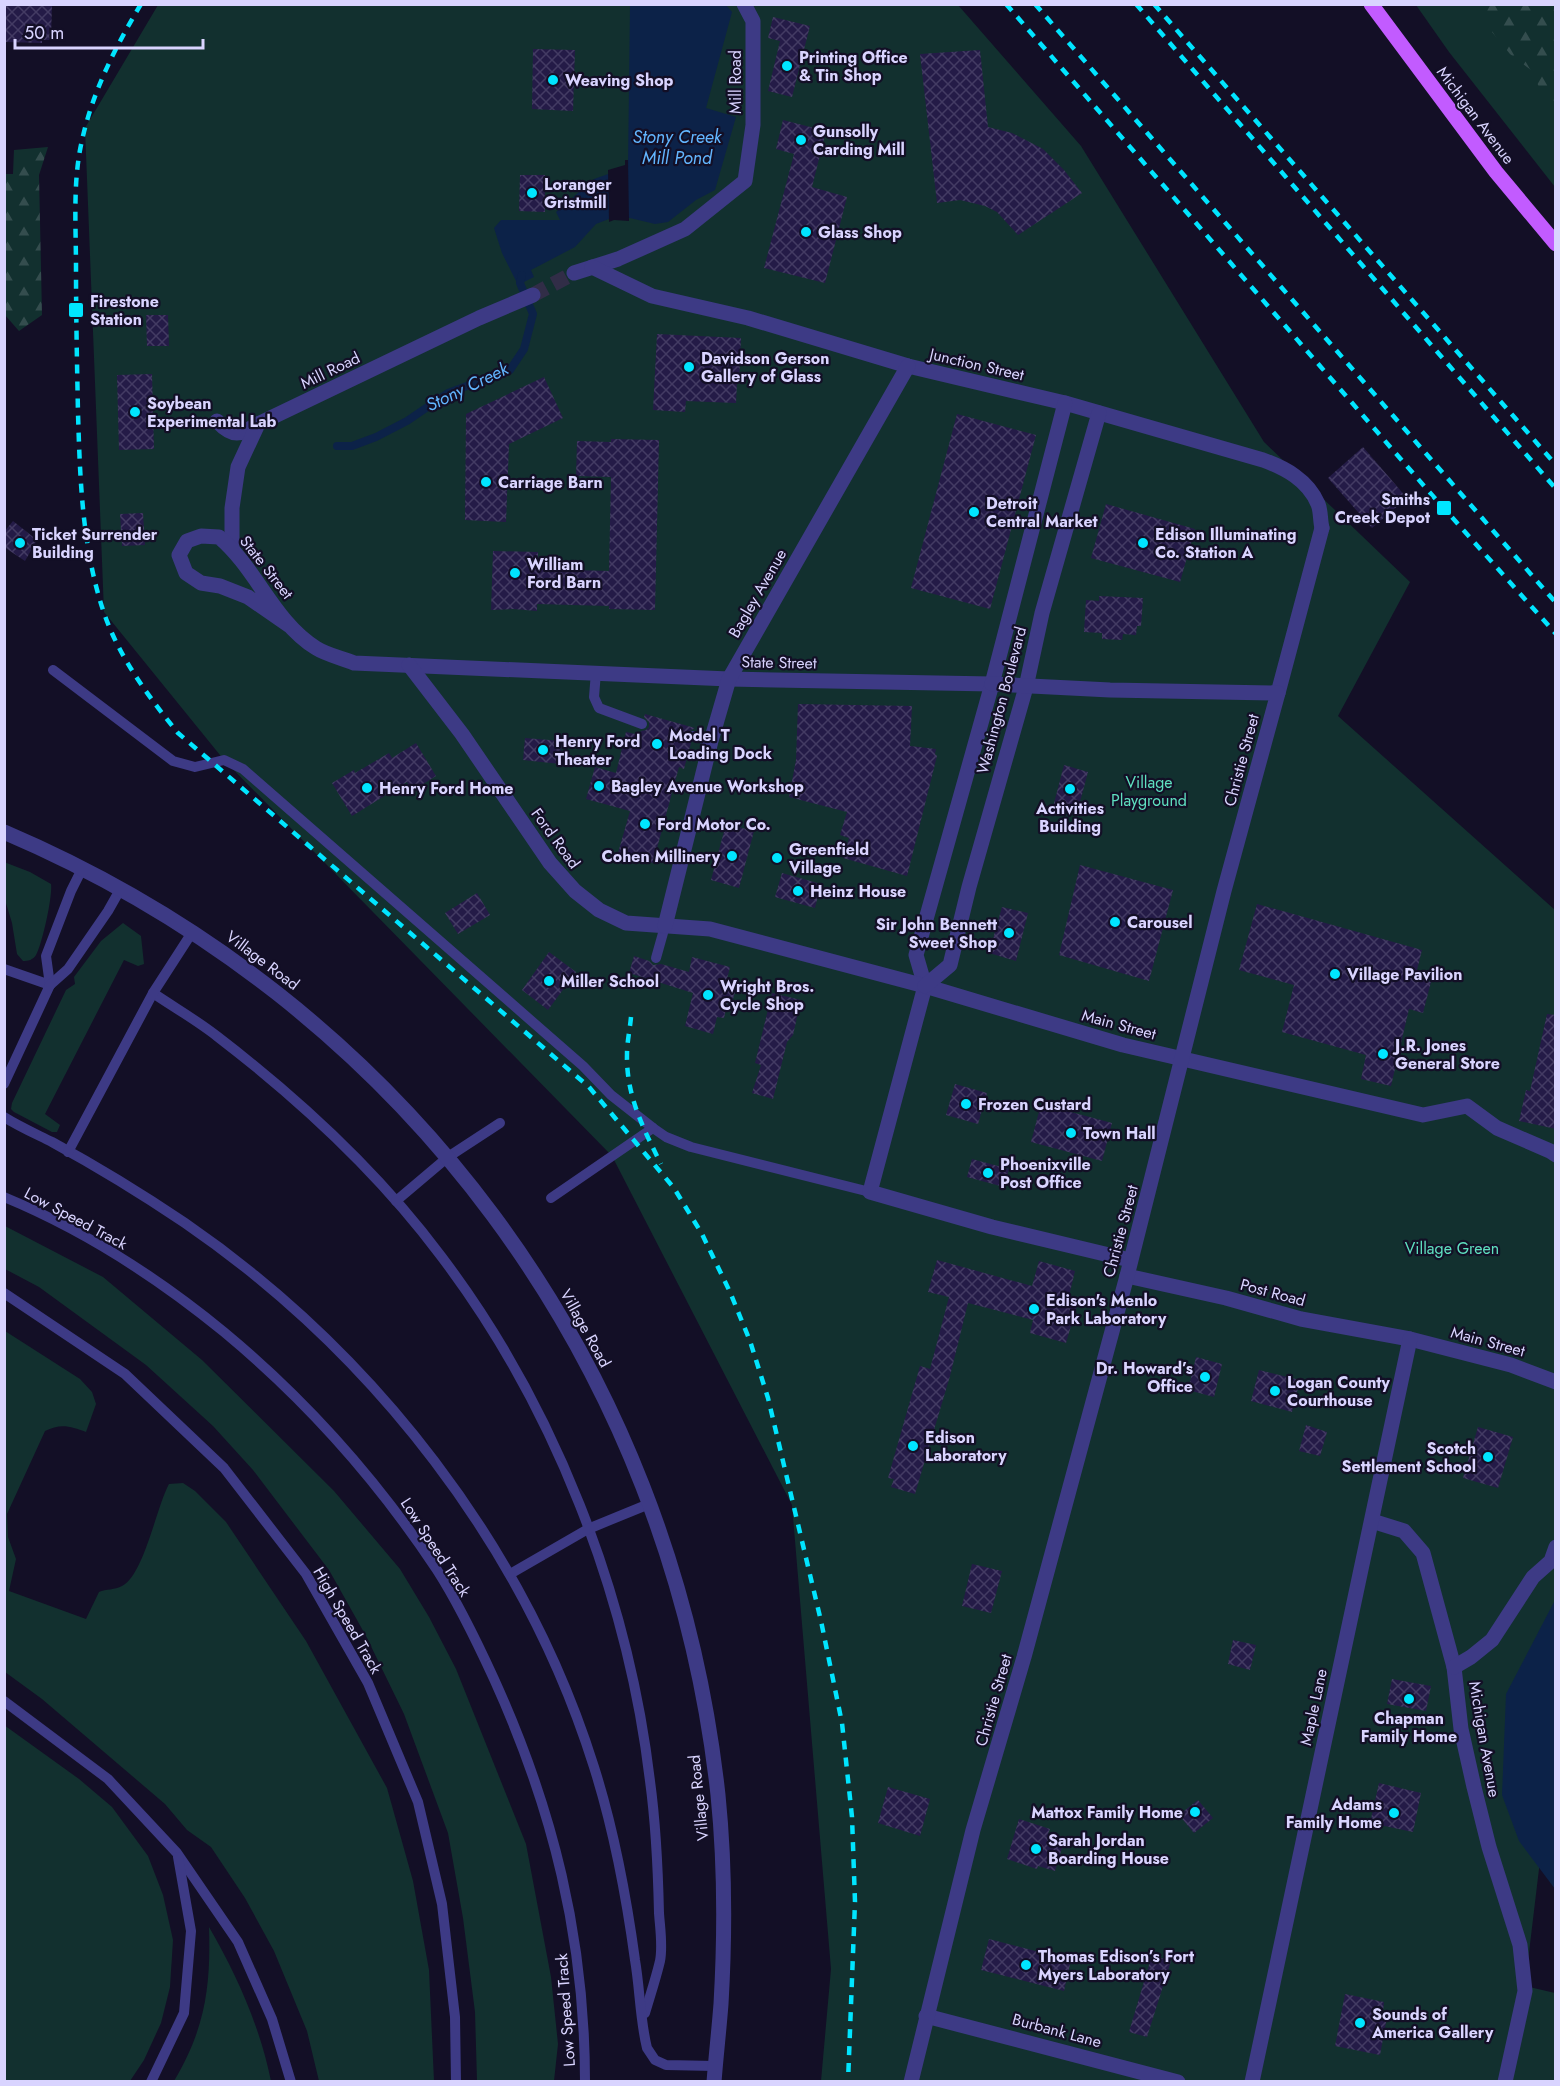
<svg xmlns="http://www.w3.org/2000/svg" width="1560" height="2086" viewBox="0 0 1560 2086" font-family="Jost,sans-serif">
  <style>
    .green { fill: #12302f }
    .forest { fill: url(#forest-firs) }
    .water { fill: #0c2248 }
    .pier { fill: #130f26 }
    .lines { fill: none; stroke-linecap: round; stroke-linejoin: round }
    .stream { stroke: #0c2248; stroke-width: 8 }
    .building { fill: url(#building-cross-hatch) }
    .pedestrian-tunnel { stroke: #312d47; stroke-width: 15; stroke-dasharray: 15 8; stroke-linecap: butt }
    .service { stroke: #3d3a85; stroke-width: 10 }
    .pedestrian { stroke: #3d3a85; stroke-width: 15 }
    .minor { stroke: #3d3a85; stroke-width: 15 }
    .tertiary { stroke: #3d3a85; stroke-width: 15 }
    .primary { stroke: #c25bff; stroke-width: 15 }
    .rail { stroke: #00e5ff; stroke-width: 4.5; stroke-dasharray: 9 8; stroke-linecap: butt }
    .poi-dot { fill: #00e5ff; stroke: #130f26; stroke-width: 2 }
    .labels { text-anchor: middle; stroke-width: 4.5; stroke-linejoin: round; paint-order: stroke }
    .poi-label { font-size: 16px; font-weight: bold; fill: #d9d4ff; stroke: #130f26; text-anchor: start }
    .street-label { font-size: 16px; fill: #d9d4ff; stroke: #130f26 }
    .park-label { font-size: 16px; fill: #5fe0c0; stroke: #130f26 }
    .water-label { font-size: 18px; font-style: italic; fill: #62b6ff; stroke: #130f26 }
  </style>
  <defs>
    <pattern id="forest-firs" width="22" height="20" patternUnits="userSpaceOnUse" patternTransform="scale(1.5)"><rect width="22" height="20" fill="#12302f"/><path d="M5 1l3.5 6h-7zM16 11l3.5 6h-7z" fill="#344d4e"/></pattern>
    <pattern id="building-cross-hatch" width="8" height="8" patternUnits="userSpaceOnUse" patternTransform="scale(1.5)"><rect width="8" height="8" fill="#241b47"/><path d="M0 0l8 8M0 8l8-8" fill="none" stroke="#433b63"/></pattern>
  </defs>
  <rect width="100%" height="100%" fill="#130f26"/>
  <!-- green -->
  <g class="green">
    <polygon points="158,5 958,5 1081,146 1264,442 1410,582 1338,716 1555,910 1556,1727 1525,1986 1555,1993 1555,2081 821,2081 831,1969 792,1505 612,1156 224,760 104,612 85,128"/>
    <polygon points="1416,5 1555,5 1555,187 1449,52"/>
    <path d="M 4,862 L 30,872 L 51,884 C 53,895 42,945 36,955 C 33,960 28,961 23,961 L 17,954 L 12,923 L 5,900 Z"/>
    <polygon points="123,923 141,936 144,964 138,966 124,960 45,1114 60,1125 57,1132 52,1132 14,1112 11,1109 12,1103 66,990 75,984 74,977 101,941"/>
    <polygon points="5,1226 103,1277 202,1360 334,1491 400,1569 429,1617 456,1669 526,1844 551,1977 558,2044 554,2081 477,2081 475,2012 463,1918 448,1833 404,1714 366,1636 329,1570 253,1470 213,1426 146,1365 39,1287 5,1269"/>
    <path d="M 5,1331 L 80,1379 L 92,1392 L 96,1404 L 86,1432 C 71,1426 60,1423 45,1431 L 7,1514 L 8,1537 L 16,1559 L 9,1591 L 86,1619 L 99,1592 C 106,1589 115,1590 122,1586 C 144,1575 156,1508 169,1484 L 183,1483 L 195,1491 L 226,1522 L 306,1641 L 387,1788 L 413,1881 L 429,1970 L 434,2081 L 319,2081 L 307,2031 L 274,1951 L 245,1898 L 211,1847 L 187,1830 L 165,1804 L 42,1699 L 5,1672 Z"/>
    <polygon points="4,1725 79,1779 112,1807 148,1856 163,1895 173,1940 170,1987 161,2023 144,2060 130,2081 5,2081"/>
    <path d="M 209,1927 C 237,1975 260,2027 271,2081 L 174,2081 C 205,2029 211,1987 209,1927 Z"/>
  </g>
  <!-- forest -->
  <g class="forest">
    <polygon points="1470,5 1555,5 1555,121 1531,70 1510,54"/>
    <polygon points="48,147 39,175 42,315 19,331 5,315 5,174 13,174 14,150"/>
  </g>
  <!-- water -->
  <g class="water">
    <polygon points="630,5 726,5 732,12 706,108 736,117 715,190 696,200 668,222 655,224 630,218 614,217 596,224 575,247 531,270 534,277 518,285 502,253 494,228 501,220 560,220 556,212 594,179 628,167"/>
    <polygon points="1555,1600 1555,1889 1519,1841 1502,1795 1506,1694"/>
  </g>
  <!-- pier -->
  <polygon class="pier" points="625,160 628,160 629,221 614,220 609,222 608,170 625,165"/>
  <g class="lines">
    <!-- stream -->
    <polyline class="stream" points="337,446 352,446 376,437 407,421 448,393 510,370 524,349 533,314 520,283 522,275"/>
  </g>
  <!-- building -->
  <g class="building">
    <polygon points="4,4 52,4 51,40 42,40 42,43 5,42"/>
    <polygon points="773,17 810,26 792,97 768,91 780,41 768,38"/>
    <polygon points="533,49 575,50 573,111 532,109"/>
    <polygon points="980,50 988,127 1012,133 1043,149 1064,170 1082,193 1018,235 997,212 985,206 960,200 937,203 920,54"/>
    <polygon points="783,120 826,131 812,187 847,197 825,283 764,268 794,154 776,149"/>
    <polygon points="520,175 545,175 545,212 519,211"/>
    <polygon points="146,315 168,315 169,346 147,346"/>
    <polygon points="657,334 741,338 739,383 737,383 736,403 686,401 685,412 653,410"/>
    <polygon points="152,374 154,449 119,450 117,375"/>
    <polygon points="544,377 563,418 509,444 506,522 465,520 466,414"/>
    <polygon points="957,414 1036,435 990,609 911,588"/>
    <polygon points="611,439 659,440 655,610 609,609 609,606 537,604 537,611 513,609 491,610 493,551 538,552 538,569 609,571 611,477 576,476 577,441 611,442"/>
    <polygon points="1363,447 1407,498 1372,528 1328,478"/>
    <polygon points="1106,504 1195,529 1180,582 1091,558"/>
    <polygon points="143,513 145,545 122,546 120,514"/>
    <polygon points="13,521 37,540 25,561 4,547 4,532"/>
    <polygon points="1099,596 1143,598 1141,626 1137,626 1136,635 1123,634 1122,640 1102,639 1102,633 1084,632 1086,600 1099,601"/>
    <polygon points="798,704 912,706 910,746 936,749 935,754 937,756 907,876 843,858 849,838 840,835 847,812 789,797 796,760"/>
    <polygon points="645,714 695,728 686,733 686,738 691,743 684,769 679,767 653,863 618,853 630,811 586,799 595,767 616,773 626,732 640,735 641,731 646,730 649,727 649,722 644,717"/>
    <polygon points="525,738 562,741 560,764 523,760"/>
    <polygon points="416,743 436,776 412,791 407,782 352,816 332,783 354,770 355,773 389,753 392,758"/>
    <polygon points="1064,765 1088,772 1077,813 1053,807"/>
    <polygon points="726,824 754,831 739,888 711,880"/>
    <polygon points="1080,865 1173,890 1149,981 1059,955"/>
    <polygon points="782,873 821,884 815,908 775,897"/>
    <polygon points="477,893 490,915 458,934 445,913"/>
    <polygon points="1257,904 1422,950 1415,978 1431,982 1423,1013 1409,1009 1391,1086 1361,1079 1366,1055 1282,1032 1294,985 1239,970"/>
    <polygon points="1002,907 1028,913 1016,961 989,953"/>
    <polygon points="549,952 576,972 548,1010 522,990"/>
    <polygon points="634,956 649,961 653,965 661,964 689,972 692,957 730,967 726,983 737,986 732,1002 728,1001 724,1018 717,1017 713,1034 685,1026 693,993 629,973"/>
    <polygon points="772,993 801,1000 793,1035 787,1042 773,1099 752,1093 761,1065 755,1063"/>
    <polygon points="1547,1014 1556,1015 1556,1129 1519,1121 1526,1090 1530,1091"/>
    <polygon points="955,1084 987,1093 978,1124 946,1115"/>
    <polygon points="1041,1104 1112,1123 1102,1161 1031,1142"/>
    <polygon points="972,1159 1009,1169 1004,1187 967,1177"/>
    <polygon points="937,1260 1032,1286 1039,1261 1075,1271 1069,1296 1079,1299 1066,1343 1030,1333 1033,1320 968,1303 950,1376 915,1494 891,1487 894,1479 888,1478 920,1366 930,1369 949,1297 928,1292"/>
    <polygon points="1196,1357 1222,1364 1214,1397 1188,1390"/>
    <polygon points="1259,1370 1300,1380 1292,1412 1251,1401"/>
    <polygon points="1306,1425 1327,1432 1320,1456 1299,1451"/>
    <polygon points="1478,1427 1513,1437 1498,1488 1463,1478"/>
    <polygon points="972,1564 1002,1571 991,1613 962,1606"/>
    <polygon points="1233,1640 1256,1645 1250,1670 1228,1664"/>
    <polygon points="1392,1679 1431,1686 1426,1711 1387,1704"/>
    <polygon points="1379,1783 1421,1793 1413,1832 1370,1823"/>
    <polygon points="888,1787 930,1799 920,1836 878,1823"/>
    <polygon points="1198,1800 1213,1818 1194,1833 1179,1815"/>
    <polygon points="1019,1819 1050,1829 1048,1834 1065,1838 1055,1871 1038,1866 1037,1869 1007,1859"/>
    <polygon points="989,1939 1071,1960 1064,1991 981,1970"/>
    <polygon points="1152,1955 1171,1961 1147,2037 1129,2032"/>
    <polygon points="1345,1994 1384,2002 1383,2011 1388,2012 1380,2055 1335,2046"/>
  </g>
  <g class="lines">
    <!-- pedestrian-tunnel -->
    <polyline class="pedestrian-tunnel" points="533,295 574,273"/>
    <!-- service -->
    <g class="service">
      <polyline points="53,670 173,761 195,767 224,760 243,769 583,1066 611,1095 653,1128 666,1137 691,1147 870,1192"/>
      <polyline points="596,672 594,697 599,708 642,724"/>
      <polyline points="693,736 711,741"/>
      <polyline points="656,958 665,926"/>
      <polyline points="4,969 50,985"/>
      <polyline points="50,985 46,956 71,891 83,867"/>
      <path d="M 153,993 C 175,1008 198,1021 218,1037 C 300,1100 379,1173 441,1256 C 554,1405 628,1595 650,1781 C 656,1825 658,1869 659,1913 C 660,1928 663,1946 660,1961 C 656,1978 650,1996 645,2013"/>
      <polyline points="4,1084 50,985 68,969 108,911 121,888"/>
      <path d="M 4,1117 C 20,1127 36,1134 52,1142 C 98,1167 142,1194 185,1223 C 374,1353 525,1547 594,1767 C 614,1830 626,1894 635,1960 C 640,1989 640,2020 647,2048 L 655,2060 L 666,2065 L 715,2066"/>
      <polyline points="68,1152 153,993 193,931"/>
      <path d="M 4,1197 C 84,1230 158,1278 224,1332 C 306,1400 378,1481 437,1570 C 459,1604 477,1642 494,1679 C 553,1809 585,1938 585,2082"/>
      <polyline points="551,1198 653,1128"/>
      <polyline points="396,1201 448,1157 500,1123"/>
      <polyline points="4,1293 125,1374 224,1468 306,1574 368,1683 418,1802 442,1904 455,2017 456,2082"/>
      <polyline points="510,1574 588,1529 649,1504"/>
      <polyline points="4,1701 108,1779 177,1853 238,1942 272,2019 291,2082"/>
      <polyline points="151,2082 184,2013 191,1931 178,1857"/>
    </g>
    <!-- pedestrian -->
    <g class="pedestrian">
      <polyline points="574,273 618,259 685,229 745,181 753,125 753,21 744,4"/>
      <path d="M 217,421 C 233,438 240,435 258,424"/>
      <polyline points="232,547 232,508 238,467 258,424 479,318 533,295"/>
      <polyline points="729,679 992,684"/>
      <polyline points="1278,693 1322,528"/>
      <polyline points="1372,1521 1404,1531 1423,1553 1454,1667 1461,1729 1474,1787 1489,1847 1520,1945 1525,1991 1505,2082"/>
      <polyline points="1454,1667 1471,1657 1492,1640 1533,1577 1551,1561 1556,1547"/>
    </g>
    <!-- minor -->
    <g class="minor">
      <path d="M 592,267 L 652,296 L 748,318 L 908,366 L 1065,403 L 1263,460 C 1285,468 1308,480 1318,504 C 1321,511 1320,520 1322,528"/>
      <polyline points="1065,403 992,684 916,955 925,986 870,1192 992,1227 1130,1260"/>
      <path d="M 290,626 L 248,597 L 220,586 L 201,583 L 186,573 L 179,555 L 187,541 L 201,536 L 219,537 C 257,569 273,621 316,648 C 327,655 342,658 354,663 L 729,679"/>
      <polyline points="409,665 462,734 550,863 575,891 599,910 626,923 710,929 925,986 1123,1045 1423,1115 1467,1106 1497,1128 1550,1151 1556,1155"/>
      <polyline points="665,926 711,741 729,679 908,366"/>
      <polyline points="925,986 950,965 969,887 1026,687 1042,613 1099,413"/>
      <polyline points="1127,1276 1226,1298 1301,1319 1410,1339 1511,1365 1556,1382"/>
      <polyline points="926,2016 1178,2082"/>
      <polyline points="911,2082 973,1830 1024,1657 1127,1276 1224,891 1278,693 1110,690 992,684"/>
      <polyline points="1252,2082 1410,1339"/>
    </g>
    <!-- tertiary -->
    <path class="tertiary" d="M 4,832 C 403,1002 671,1363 718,1795 C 725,1864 725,1935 721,2004 C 719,2030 716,2056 714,2082"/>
    <!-- primary -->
    <polyline class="primary" points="1371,4 1496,172 1556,244"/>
    <!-- rail -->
    <g class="rail">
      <path d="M 141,4 C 113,51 90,97 80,150 C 73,188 76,229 76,268 C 76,316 77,364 78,413 C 80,479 82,546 103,610 C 118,656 148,696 178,733 L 589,1087 L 674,1188 L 702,1234 L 730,1292 L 750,1341 L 768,1398 L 821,1621 L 842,1723 L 852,1817 L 855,1902 L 848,2082"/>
      <polyline points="1006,4 1425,487 1556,634"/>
      <polyline points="1035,4 1556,603"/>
      <polyline points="1136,4 1556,489"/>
      <polyline points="1154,4 1556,465"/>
      <path d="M 631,1017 C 630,1029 627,1042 627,1054 C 626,1095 643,1128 661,1164"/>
    </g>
  </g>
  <!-- markers -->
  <g class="poi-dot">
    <circle cx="787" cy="66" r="6"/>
    <circle cx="553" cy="80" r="6"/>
    <circle cx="801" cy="140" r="6"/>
    <circle cx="532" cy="193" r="6"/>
    <circle cx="806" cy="232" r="6"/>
    <rect x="68" y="302" width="16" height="16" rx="3"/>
    <circle cx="689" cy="367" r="6"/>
    <circle cx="135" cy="412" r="6"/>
    <circle cx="486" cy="482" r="6"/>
    <rect x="1436" y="500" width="16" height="16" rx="3"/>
    <circle cx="974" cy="512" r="6"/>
    <circle cx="20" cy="543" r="6"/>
    <circle cx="1143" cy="543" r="6"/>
    <circle cx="515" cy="573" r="6"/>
    <circle cx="657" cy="744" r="6"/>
    <circle cx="543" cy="750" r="6"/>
    <circle cx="599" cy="786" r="6"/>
    <circle cx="367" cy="788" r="6"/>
    <circle cx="1070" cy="789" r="6"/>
    <circle cx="645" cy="824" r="6"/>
    <circle cx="732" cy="856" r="6"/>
    <circle cx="777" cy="858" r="6"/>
    <circle cx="798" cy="891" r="6"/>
    <circle cx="1115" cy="922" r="6"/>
    <circle cx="1009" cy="933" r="6"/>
    <circle cx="1335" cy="974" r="6"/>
    <circle cx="549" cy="981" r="6"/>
    <circle cx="708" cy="995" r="6"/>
    <circle cx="1383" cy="1054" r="6"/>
    <circle cx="966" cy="1104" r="6"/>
    <circle cx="1071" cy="1133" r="6"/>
    <circle cx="988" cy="1173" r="6"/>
    <circle cx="1034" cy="1309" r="6"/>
    <circle cx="1205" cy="1377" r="6"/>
    <circle cx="1275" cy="1391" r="6"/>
    <circle cx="913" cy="1446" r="6"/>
    <circle cx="1488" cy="1457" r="6"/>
    <circle cx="1409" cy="1699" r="6"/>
    <circle cx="1195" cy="1812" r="6"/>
    <circle cx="1394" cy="1813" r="6"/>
    <circle cx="1036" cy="1849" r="6"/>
    <circle cx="1026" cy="1965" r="6"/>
    <circle cx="1360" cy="2023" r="6"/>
  </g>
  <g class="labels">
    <!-- poi labels -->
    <g class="poi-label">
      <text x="799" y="63">Printing Office<tspan x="799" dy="18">&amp; Tin Shop</tspan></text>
      <text x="565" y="86">Weaving Shop</text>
      <text x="813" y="137">Gunsolly<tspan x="813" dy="18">Carding Mill</tspan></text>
      <text x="544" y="190">Loranger<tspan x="544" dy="18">Gristmill</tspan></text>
      <text x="818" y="238">Glass Shop</text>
      <text x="90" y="307">Firestone<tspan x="90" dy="18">Station</tspan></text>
      <text x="701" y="364">Davidson Gerson<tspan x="701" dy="18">Gallery of Glass</tspan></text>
      <text x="147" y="409">Soybean<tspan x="147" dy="18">Experimental Lab</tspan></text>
      <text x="498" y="488">Carriage Barn</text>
      <text x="1430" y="505" text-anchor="end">Smiths<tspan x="1430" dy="18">Creek Depot</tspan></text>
      <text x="986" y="509">Detroit<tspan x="986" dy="18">Central Market</tspan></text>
      <text x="32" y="540">Ticket Surrender<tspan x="32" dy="18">Building</tspan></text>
      <text x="1155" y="540">Edison Illuminating<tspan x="1155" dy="18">Co. Station A</tspan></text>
      <text x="527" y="570">William<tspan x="527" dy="18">Ford Barn</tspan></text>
      <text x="669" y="741">Model T<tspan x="669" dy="18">Loading Dock</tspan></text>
      <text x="555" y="747">Henry Ford<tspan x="555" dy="18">Theater</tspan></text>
      <text x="611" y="792">Bagley Avenue Workshop</text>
      <text x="379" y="794">Henry Ford Home</text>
      <text x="1070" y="814" text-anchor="middle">Activities<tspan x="1070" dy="18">Building</tspan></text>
      <text x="657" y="830">Ford Motor Co.</text>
      <text x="789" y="855">Greenfield<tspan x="789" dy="18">Village</tspan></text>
      <text x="720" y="862" text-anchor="end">Cohen Millinery</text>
      <text x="810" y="897">Heinz House</text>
      <text x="1127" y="928">Carousel</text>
      <text x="997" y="930" text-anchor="end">Sir John Bennett<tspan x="997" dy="18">Sweet Shop</tspan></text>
      <text x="1347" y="980">Village Pavilion</text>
      <text x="561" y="987">Miller School</text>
      <text x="720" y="992">Wright Bros.<tspan x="720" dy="18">Cycle Shop</tspan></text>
      <text x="1395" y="1051">J.R. Jones<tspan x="1395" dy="18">General Store</tspan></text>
      <text x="978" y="1110">Frozen Custard</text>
      <text x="1083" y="1139">Town Hall</text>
      <text x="1000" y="1170">Phoenixville<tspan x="1000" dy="18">Post Office</tspan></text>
      <text x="1046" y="1306">Edison's Menlo<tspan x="1046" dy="18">Park Laboratory</tspan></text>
      <text x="1193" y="1374" text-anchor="end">Dr. Howard’s<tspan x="1193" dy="18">Office</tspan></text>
      <text x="1287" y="1388">Logan County<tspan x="1287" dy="18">Courthouse</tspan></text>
      <text x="925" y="1443">Edison<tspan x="925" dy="18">Laboratory</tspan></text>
      <text x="1476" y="1454" text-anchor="end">Scotch<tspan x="1476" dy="18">Settlement School</tspan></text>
      <text x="1409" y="1724" text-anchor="middle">Chapman<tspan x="1409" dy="18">Family Home</tspan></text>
      <text x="1382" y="1810" text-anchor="end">Adams<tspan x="1382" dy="18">Family Home</tspan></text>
      <text x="1183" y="1818" text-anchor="end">Mattox Family Home</text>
      <text x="1048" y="1846">Sarah Jordan<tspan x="1048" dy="18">Boarding House</tspan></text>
      <text x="1038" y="1962">Thomas Edison’s Fort<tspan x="1038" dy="18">Myers Laboratory</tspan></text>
      <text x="1372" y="2020">Sounds of<tspan x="1372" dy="18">America Gallery</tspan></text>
    </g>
    <!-- street labels -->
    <g class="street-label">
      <text transform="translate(735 82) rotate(-90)" y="6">Mill Road</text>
      <text transform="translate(1476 115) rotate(53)" y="6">Michigan Avenue</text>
      <text transform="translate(977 364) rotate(13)" y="6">Junction Street</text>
      <text transform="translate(330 370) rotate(-26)" y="6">Mill Road</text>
      <text transform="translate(267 567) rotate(52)" y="6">State Street</text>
      <text transform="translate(757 593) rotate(-60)" y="6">Bagley Avenue</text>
      <text transform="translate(779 662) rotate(1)" y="6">State Street</text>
      <text transform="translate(1001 700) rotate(-75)" y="6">Washington Boulevard</text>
      <text transform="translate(1241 760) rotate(-75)" y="6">Christie Street</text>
      <text transform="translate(556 838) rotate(54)" y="6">Ford Road</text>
      <text transform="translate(263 960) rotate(37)" y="6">Village Road</text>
      <text transform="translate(1119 1024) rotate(15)" y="6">Main Street</text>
      <text transform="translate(76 1218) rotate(28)" y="6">Low Speed Track</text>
      <text transform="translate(1120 1231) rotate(-75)" y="6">Christie Street</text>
      <text transform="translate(1273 1292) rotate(15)" y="6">Post Road</text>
      <text transform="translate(586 1328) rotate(61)" y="6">Village Road</text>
      <text transform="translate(1488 1341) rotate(15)" y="6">Main Street</text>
      <text transform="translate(436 1547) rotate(57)" y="6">Low Speed Track</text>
      <text transform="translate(348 1620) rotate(60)" y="6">High Speed Track</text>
      <text transform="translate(993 1700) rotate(-74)" y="6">Christie Street</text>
      <text transform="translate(1313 1707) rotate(-78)" y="6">Maple Lane</text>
      <text transform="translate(1485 1739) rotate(80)" y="6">Michigan Avenue</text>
      <text transform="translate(698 1798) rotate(-96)" y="6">Village Road</text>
      <text transform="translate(565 2010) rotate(-94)" y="6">Low Speed Track</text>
      <text transform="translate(1057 2030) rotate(15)" y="6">Burbank Lane</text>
    </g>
    <!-- park labels -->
    <g class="park-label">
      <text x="1149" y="788">Village<tspan x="1149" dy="18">Playground</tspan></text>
      <text x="1452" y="1254">Village Green</text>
    </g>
    <!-- water labels -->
    <g class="water-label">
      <text x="677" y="143">Stony Creek<tspan x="677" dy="21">Mill Pond</tspan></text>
      <text transform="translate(467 387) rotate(-26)" y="6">Stony Creek</text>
    </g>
  </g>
  <!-- border -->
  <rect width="1560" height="2086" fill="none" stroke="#d9d4ff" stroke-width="12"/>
  <!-- scale -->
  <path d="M15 39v9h188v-9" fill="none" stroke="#d9d4ff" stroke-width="3"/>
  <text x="24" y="39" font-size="18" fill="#d9d4ff" stroke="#130f26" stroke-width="4.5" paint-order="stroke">50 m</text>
</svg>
